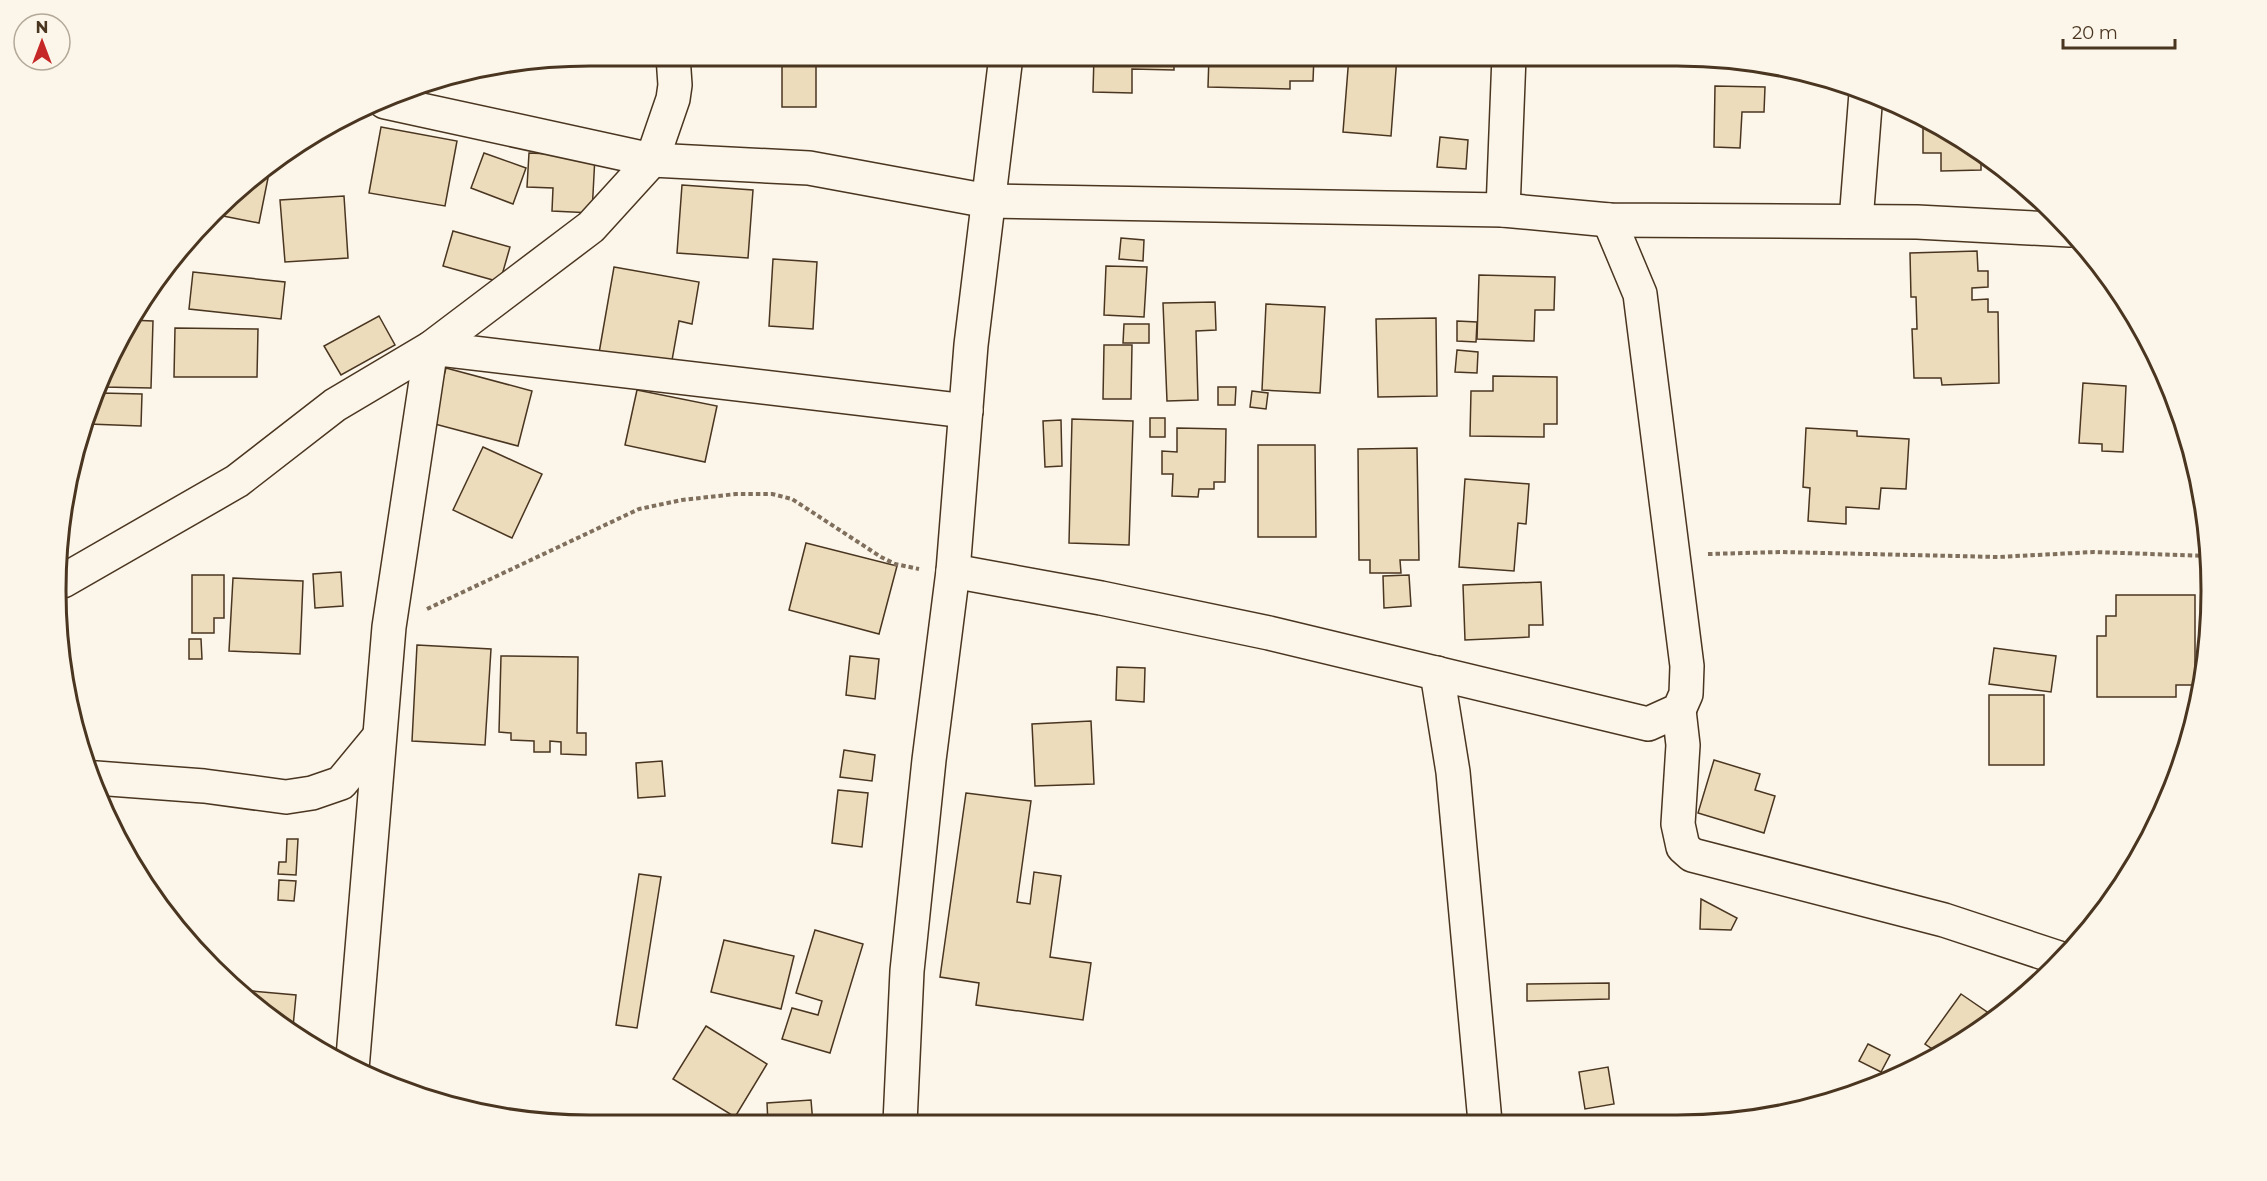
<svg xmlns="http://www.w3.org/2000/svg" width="2267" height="1181" viewBox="0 0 2267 1181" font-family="Montserrat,sans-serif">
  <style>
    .building { fill: #ecdcbc; stroke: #4a3520; stroke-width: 1.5 }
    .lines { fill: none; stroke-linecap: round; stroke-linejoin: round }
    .minor-casing { stroke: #4a3520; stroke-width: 36 }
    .path { stroke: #7f6f5c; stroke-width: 4; stroke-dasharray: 4.5 3; stroke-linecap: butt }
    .minor { stroke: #fbf6e9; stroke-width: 33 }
    .rim { fill: none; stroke: #4a3520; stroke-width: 3 }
  </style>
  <rect width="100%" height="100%" fill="#fbf6e9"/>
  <!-- building -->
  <g class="building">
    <polygon points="1094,56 1174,56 1174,70 1132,69 1132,93 1093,92"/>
    <polygon points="1209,56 1314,56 1313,81 1290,81 1290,89 1208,87"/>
    <polygon points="1349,56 1397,56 1391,136 1343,132"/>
    <rect x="782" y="66" width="34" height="41"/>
    <polygon points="1715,86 1765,87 1764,112 1742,112 1740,148 1714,147"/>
    <polygon points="1923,117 1981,153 1981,170 1941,171 1941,153 1923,153"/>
    <polygon points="381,127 457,141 445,206 369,193"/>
    <polygon points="1440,137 1468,140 1466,169 1437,167"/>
    <polygon points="484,153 526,168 513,204 471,188"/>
    <polygon points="529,153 595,156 592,213 552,211 553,188 527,187"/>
    <polygon points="271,163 259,223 213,214 265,166"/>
    <polygon points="682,185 753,190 748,258 677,253"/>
    <polygon points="344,196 348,258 285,262 280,200"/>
    <polygon points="453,231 510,247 500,282 443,266"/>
    <polygon points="1121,238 1144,240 1143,261 1119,259"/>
    <polygon points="1977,251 1978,271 1988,271 1988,287 1972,288 1972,300 1988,299 1988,312 1998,312 1999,383 1942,385 1941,378 1914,378 1912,329 1917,329 1916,297 1911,297 1910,253"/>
    <polygon points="773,259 817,262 813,329 769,326"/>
    <polygon points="1106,266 1147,267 1144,317 1104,315"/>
    <polygon points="614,267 699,282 692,324 679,321 671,366 599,353"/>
    <polygon points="193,272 285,282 281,319 189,309"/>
    <polygon points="1479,275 1555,277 1554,310 1535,310 1534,341 1477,339"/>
    <polygon points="1215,302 1216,330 1196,331 1198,400 1167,401 1163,303"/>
    <polygon points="1266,304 1325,307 1320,393 1262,390"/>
    <polygon points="379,316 395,345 341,375 324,346"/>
    <polygon points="1436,318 1437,396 1378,397 1376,319"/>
    <polygon points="129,320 153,321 151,388 103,387"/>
    <polygon points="1457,321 1477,322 1476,342 1457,341"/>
    <polygon points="1124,324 1149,324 1149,343 1123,343"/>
    <polygon points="175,328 258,329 257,377 174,377"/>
    <polygon points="1104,345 1132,345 1131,399 1103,399"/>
    <polygon points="1457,350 1478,352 1477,373 1455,372"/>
    <polygon points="446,368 532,391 518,446 431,423"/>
    <polygon points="1493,376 1557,377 1557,424 1544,424 1544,437 1470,436 1471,391 1493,391"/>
    <polygon points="2083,383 2126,386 2123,452 2102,451 2102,444 2079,443"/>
    <polygon points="1218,387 1236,387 1235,405 1218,405"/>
    <polygon points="637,390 717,406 705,462 625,445"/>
    <polygon points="1252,391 1268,393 1266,409 1250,407"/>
    <polygon points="101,393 142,394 141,426 89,424"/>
    <rect x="1150" y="418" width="15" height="19"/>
    <polygon points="1072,419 1133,421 1129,545 1069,543"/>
    <polygon points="1061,420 1062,466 1045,467 1043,421"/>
    <polygon points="1177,428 1226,429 1225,482 1214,482 1214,489 1199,489 1198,497 1172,496 1173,474 1162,474 1162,451 1177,452"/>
    <polygon points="1806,428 1857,431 1857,436 1909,439 1906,489 1881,488 1879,509 1846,507 1846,524 1808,521 1810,488 1803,487"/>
    <polygon points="1258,445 1315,445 1316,537 1258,537"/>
    <polygon points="483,447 542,474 512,538 453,510"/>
    <polygon points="1417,448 1419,560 1400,560 1401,573 1370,573 1370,560 1359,560 1358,449"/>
    <polygon points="1465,479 1529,484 1526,524 1518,523 1514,571 1459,567"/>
    <polygon points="806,543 897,566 879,634 789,610"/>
    <polygon points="341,572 343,606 315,608 313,574"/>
    <polygon points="192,575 224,575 224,618 214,618 214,633 192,633"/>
    <polygon points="1409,575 1411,606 1384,608 1383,576"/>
    <polygon points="233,578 303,581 300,654 229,651"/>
    <polygon points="1541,582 1543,625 1529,625 1529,637 1465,640 1463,585"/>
    <polygon points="2116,595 2195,595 2195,685 2176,685 2176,697 2097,697 2097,636 2106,636 2106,616 2116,616"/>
    <polygon points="189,639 201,639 202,659 189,659"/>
    <polygon points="417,645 491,649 485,745 412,741"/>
    <polygon points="1994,648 2056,656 2051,692 1989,684"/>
    <polygon points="501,656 578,657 577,733 586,733 586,755 561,754 561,742 550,741 550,752 534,752 534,741 511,740 511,733 499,732"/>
    <polygon points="850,656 879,659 875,699 846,695"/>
    <polygon points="1117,667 1145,668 1144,702 1116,700"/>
    <rect x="1989" y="695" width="55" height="70"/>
    <polygon points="1091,721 1094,784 1035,786 1032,724"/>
    <polygon points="844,750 875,755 872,781 840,777"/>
    <polygon points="1714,760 1760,774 1755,790 1775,796 1764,833 1698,813"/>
    <polygon points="662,761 665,796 638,798 636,763"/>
    <polygon points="838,790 868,793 862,847 832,843"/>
    <polygon points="966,793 1031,801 1017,902 1030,904 1034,872 1061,876 1050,957 1091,963 1083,1020 976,1005 979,983 940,977"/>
    <polygon points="287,839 298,839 296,875 278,874 279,862 286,862"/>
    <polygon points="639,874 661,877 637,1028 616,1025"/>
    <polygon points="279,880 296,881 294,901 278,900"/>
    <polygon points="1701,899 1737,918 1731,930 1700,929"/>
    <polygon points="815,930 863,944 830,1053 782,1039 792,1008 818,1015 822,1001 796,993"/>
    <polygon points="724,940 794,956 781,1009 711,992"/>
    <polygon points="1609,983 1609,999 1527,1001 1527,984"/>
    <polygon points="241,990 296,995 293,1027"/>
    <polygon points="1961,994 1996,1018 1937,1052 1925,1044"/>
    <polygon points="706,1026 767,1064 735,1117 673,1079"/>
    <polygon points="1868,1044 1890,1055 1881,1072 1859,1061"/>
    <polygon points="1608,1067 1614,1104 1585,1109 1579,1072"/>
    <polygon points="811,1100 813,1124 768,1124 767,1103"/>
  </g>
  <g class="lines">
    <!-- minor casing -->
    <g class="minor-casing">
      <g id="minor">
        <polyline points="385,102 652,160 809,168 988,201 1503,210 1609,220 1917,222 2070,230"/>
        <polyline points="1503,210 1509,56"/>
        <polyline points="1856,221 1866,93"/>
        <polyline points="953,571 1101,598 1269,633 1648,724 1679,710 1686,694 1687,666 1640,294 1609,220"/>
        <polyline points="63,581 237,481 335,405 431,348 591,227 652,160 673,99 675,85 673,56"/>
        <polyline points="1437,673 1453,772 1485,1122"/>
        <polyline points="1679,710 1683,745 1678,824 1683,847 1692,855 1944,920 2062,959"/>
        <polyline points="96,778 204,786 286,797 312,793 341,783 379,737"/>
        <polyline points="352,1069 389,627 431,348 966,411"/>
        <polyline points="900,1123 907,971 929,760 953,571 971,345 1006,56"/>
      </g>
    </g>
    <!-- path -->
    <g class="path">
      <polyline points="1708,554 1781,552 1998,557 2094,552 2208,556"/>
      <polyline points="427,609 639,509 682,500 736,494 772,494 792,499 881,557 895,564 919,569"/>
      <polyline points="2111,896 2118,885"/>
    </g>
    <!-- minor -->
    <use href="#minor" class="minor"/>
  </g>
  <!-- crop -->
  <path d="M0 0H2267V1181H0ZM590 66H1677A524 524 0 0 1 2201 590V591A524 524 0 0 1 1677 1115H590A524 524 0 0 1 66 591V590A524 524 0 0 1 590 66Z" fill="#fbf6e9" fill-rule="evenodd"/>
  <path class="rim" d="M590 66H1677A524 524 0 0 1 2201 590V591A524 524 0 0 1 1677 1115H590A524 524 0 0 1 66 591V590A524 524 0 0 1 590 66Z"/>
  <!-- north arrow -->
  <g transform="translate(42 42)"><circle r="28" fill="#fbf6e9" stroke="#b4a999" stroke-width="1.5"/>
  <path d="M0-4.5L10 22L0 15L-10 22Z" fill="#c62828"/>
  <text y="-9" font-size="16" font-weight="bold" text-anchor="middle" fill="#4a3520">N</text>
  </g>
  <!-- scale -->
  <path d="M2063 39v9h112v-9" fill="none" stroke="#4a3520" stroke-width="3"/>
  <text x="2072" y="39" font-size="18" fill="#4a3520" stroke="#fbf6e9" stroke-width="4.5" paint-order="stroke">20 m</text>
</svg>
